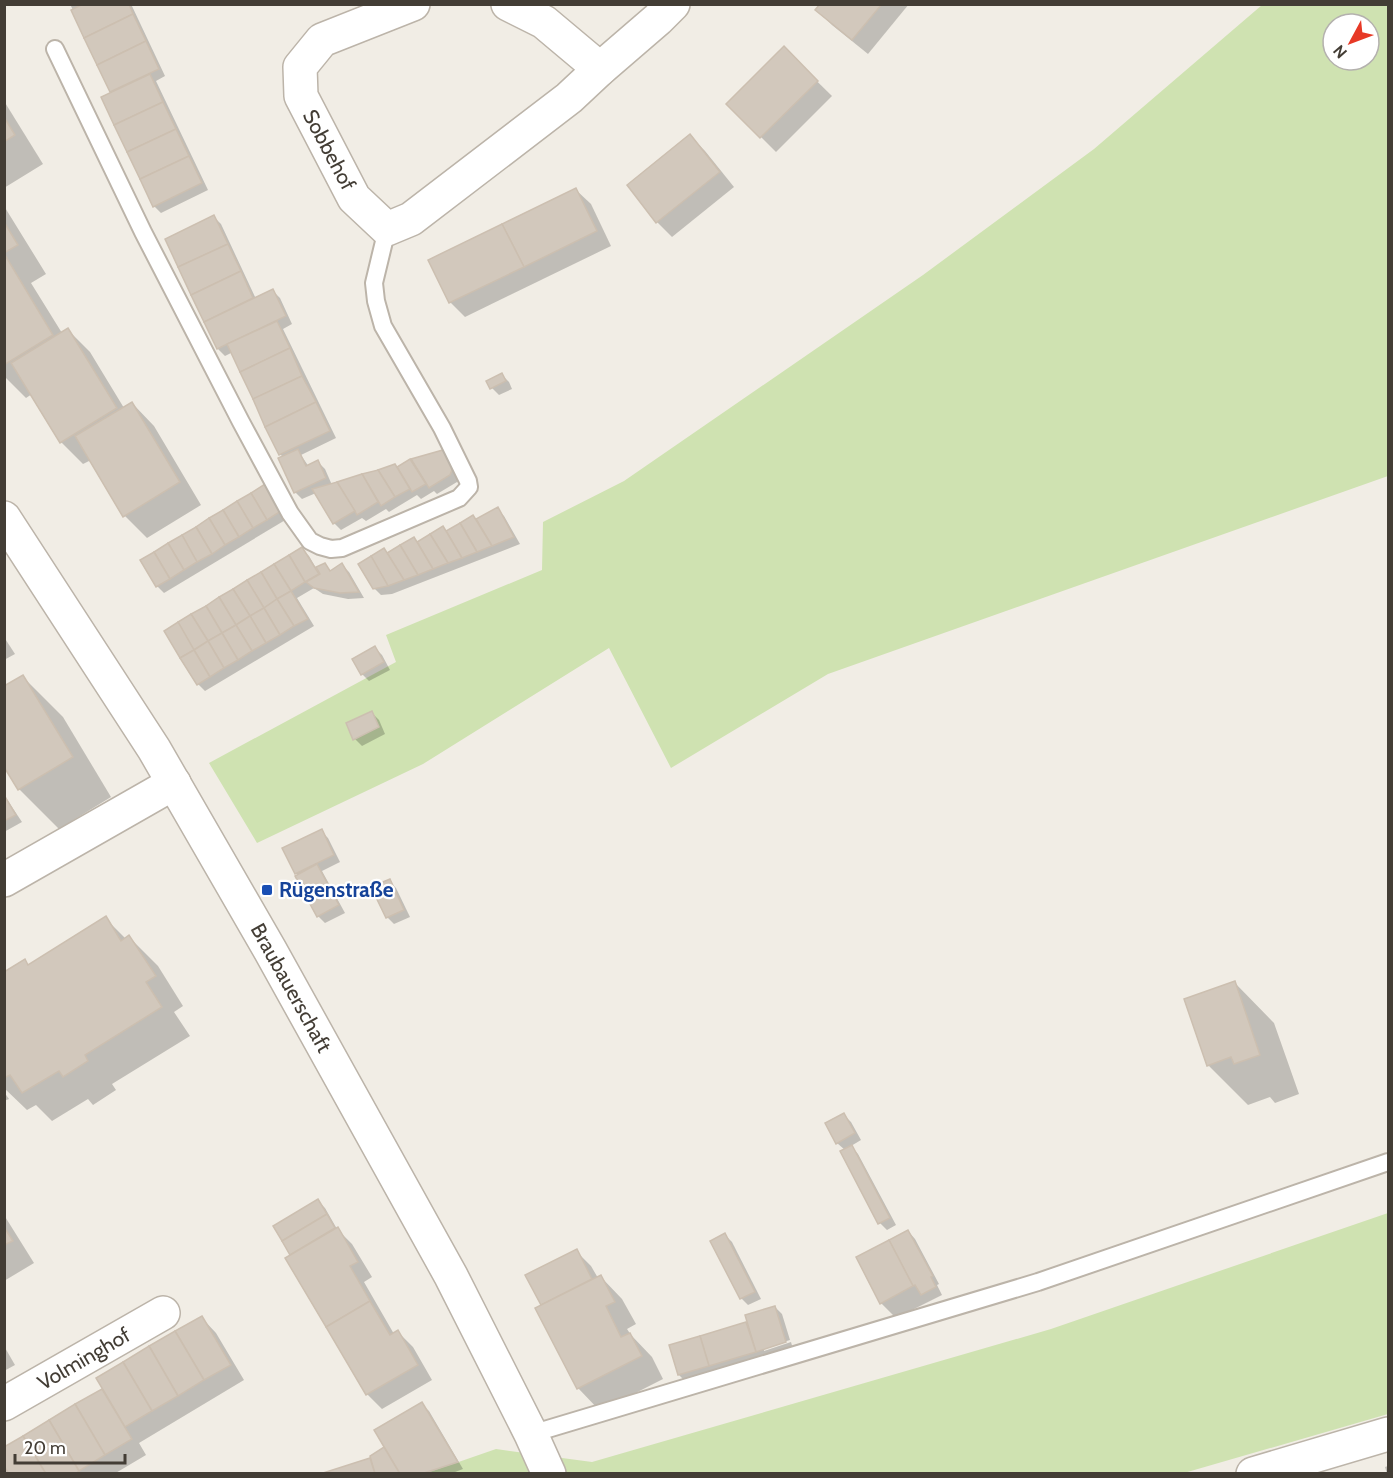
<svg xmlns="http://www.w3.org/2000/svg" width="1393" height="1478" viewBox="0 0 1393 1478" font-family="Cabin,sans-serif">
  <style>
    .green { fill: #cfe2b1; fill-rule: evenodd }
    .shadow { fill: #0003 }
    .building { fill: #d2c8bc; stroke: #ccbfb0; stroke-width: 1.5 }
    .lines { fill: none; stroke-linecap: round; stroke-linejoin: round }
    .lane-casing { stroke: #bcb4a9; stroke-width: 20 }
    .street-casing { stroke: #bcb4a9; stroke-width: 36 }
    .lane { stroke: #fff; stroke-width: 16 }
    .street { stroke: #fff; stroke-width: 33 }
    .transit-dot { fill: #1a4fb4; stroke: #fff; stroke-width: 2 }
    .labels { text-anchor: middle; stroke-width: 4.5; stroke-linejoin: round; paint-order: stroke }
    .street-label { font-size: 21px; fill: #433d35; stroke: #fff }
    .transit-label { font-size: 21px; font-weight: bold; fill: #164399; stroke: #fff; text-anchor: start }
  </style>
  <rect width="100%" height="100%" fill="#f1ede5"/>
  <!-- green -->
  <g class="green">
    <path d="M 1262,5 L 1388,5 L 1388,476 L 828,674 L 671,768 L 609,648 L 423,764 L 257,843 L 209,763 L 396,662 L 386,635 L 542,570 L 543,522 L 624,481 L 923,275 L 1094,149 ZM 1333,24 L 1369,24 L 1369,60 L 1333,60 Z"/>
    <polygon points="1388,1213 1388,1414 1184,1473 424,1474 496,1449 592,1462 1051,1329"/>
  </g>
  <!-- shadow -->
  <g class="shadow">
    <polygon points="70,4 131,4 165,76 156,81 208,190 161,213 154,206 113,93"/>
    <polygon points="822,4 909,4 868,54 832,25 817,10"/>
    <polygon points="784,49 832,96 776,152 728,104"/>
    <polygon points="4,101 43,164 4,188"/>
    <polygon points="690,136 705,151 734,187 672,237 657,222"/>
    <polygon points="576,190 591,204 611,246 465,317 450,302"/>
    <polygon points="4,206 46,274 31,283 62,333 68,330 90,352 124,408 132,403 154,426 201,505 147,538 125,516 91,460 83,464 61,442 32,394 26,398 4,376"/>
    <polygon points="214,217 221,224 256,299 273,291 280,298 292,324 283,329 336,438 301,455 309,467 318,462 325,469 332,485 395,466 397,468 412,461 443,452 450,459 459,476 457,482 437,494 434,491 421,499 417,495 389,512 386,509 366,521 362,518 341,530 334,523 316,493 302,499 295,492 283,457 280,454 233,352 225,356 218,349 167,240"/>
    <polygon points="502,375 509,382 512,389 499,395 492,388"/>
    <polygon points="272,493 287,519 164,593 157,586"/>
    <polygon points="497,509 504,516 520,544 392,594 381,595 374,588 388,554 417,543 443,528 447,532 473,517 476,520"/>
    <polygon points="302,549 309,556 316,568 314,569 319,577 322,574 325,565 332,572 342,565 349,572 364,598 348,599 323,594 314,588 297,598 314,626 205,691 198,684"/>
    <polygon points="4,637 15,654 4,660"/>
    <polygon points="375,648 382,655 390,670 369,681 362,674"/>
    <polygon points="23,677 63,717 111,797 59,829 19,789"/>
    <polygon points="372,713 379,720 385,734 362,746 355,739"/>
    <polygon points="4,795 22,822 4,832"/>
    <polygon points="321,831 328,838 340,862 322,871 345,913 325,923 318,916 299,876 296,873"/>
    <polygon points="389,881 396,888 410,917 394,924 387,917"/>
    <polygon points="105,918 126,939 129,937 158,966 183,1006 174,1012 190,1036 112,1084 116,1090 93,1105 88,1099 52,1121 36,1105 27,1110 4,1088 4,982 25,961 29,966"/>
    <polygon points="1235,983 1274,1023 1299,1094 1275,1103 1270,1097 1248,1105 1208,1065"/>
    <polygon points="4,1092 9,1099 4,1101"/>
    <polygon points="844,1115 851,1122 861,1140 851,1146 858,1154 896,1225 887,1230 880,1223 842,1152 845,1150 837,1143"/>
    <polygon points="318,1201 325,1208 337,1229 352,1244 372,1277 364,1282 394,1334 398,1332 413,1347 432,1380 382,1409 367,1394 291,1254"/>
    <polygon points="4,1215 34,1263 4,1281"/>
    <polygon points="908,1231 915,1239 939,1284 937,1285 942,1295 896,1318 881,1303"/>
    <polygon points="725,1235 732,1242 761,1299 748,1305 741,1298"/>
    <polygon points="576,1251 591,1266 598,1278 600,1276 622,1299 636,1324 627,1329 631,1335 652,1357 663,1379 600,1411 578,1388 542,1306 527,1276"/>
    <polygon points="775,1307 782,1314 790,1340 764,1348 764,1351 791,1342 793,1349 686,1382 679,1375 746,1323 750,1328"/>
    <polygon points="202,1318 216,1333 244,1380 139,1443 146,1455 114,1474 4,1474 4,1449 104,1389"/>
    <polygon points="4,1346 15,1365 4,1371"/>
    <polygon points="421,1404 429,1411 463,1469 450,1474 325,1474 372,1459 372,1456 386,1448"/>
    <polygon points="1388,1466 1388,1474 1387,1474 1385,1467"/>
  </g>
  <!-- building -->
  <g class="building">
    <polygon points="83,4 129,4 133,14 84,38 71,10"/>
    <polygon points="820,4 882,4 852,40 815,10"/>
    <polygon points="133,14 146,41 97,65 84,38"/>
    <polygon points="146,41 159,69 110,92 97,65"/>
    <polygon points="784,46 818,81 760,138 726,104"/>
    <polygon points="150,74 163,102 114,125 101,97"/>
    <polygon points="163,102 176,129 127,152 114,125"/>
    <polygon points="4,117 15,135 4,142"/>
    <polygon points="176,129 189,156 140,179 127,152"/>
    <polygon points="690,134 720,172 656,223 627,185"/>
    <polygon points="189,156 202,183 153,207 140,179"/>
    <polygon points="576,188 597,231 524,267 502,224"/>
    <polygon points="214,215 228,244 178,267 165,239"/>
    <polygon points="4,222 18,245 4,253"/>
    <polygon points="502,224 524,267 449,303 428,260"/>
    <polygon points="228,244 241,271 191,295 178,267"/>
    <polygon points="5,255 53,335 4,365 4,255"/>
    <polygon points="241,271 253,298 204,322 191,295"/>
    <polygon points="273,289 286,316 217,349 204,322"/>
    <polygon points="277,321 290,348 240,372 227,344"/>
    <polygon points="68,328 117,408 60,443 11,363"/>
    <polygon points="290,348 302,376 253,399 240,372"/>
    <polygon points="502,373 506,381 490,389 486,381"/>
    <polygon points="302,376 316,402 265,427 253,399"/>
    <polygon points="132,402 180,482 123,517 75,436"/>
    <polygon points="316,402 330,431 279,455 265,427"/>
    <polygon points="298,449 306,466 318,460 326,478 294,493 278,458"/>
    <polygon points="443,450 453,467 450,475 429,488 411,459"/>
    <polygon points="410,459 426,484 412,492 397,467"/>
    <polygon points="395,464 410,489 395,497 378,470"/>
    <polygon points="378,470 395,497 381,506 362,474"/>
    <polygon points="362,474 378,502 357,515 337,482"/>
    <polygon points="337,482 355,511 333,524 312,489"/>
    <polygon points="265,484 281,511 267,520 251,493"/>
    <polygon points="251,493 267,520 253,528 237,501"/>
    <polygon points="237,501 253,528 239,537 223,510"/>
    <polygon points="498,507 514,537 492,546 476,519"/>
    <polygon points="223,510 239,537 225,545 209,518"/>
    <polygon points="473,515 492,546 477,552 460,523"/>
    <polygon points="209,518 225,545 212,554 196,527"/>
    <polygon points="460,523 477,552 462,558 446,531"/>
    <polygon points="443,526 462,558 448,563 430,534"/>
    <polygon points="196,527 212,554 197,562 182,535"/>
    <polygon points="430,534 448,563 433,569 417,542"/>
    <polygon points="182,535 197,562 184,570 168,543"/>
    <polygon points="414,537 433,569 418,575 400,545"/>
    <polygon points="168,543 184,570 170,579 154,552"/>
    <polygon points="400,545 418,575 404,580 387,553"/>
    <polygon points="302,547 319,574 305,582 289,555"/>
    <polygon points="384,548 404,580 388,586 371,556"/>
    <polygon points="154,552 170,579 156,587 140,560"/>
    <polygon points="289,555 305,582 291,591 274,564"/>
    <polygon points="371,556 388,586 373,589 358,564"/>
    <polygon points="325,563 330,571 342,563 359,592 340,593 314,588 306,582 320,574 316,567"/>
    <polygon points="274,564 291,591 277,599 261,572"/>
    <polygon points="261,572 277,599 264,608 247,580"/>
    <polygon points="247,580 264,608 250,616 233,589"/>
    <polygon points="233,589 250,616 236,625 219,597"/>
    <polygon points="291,591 308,619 294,626 277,599"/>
    <polygon points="219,597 236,625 222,633 206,606"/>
    <polygon points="277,599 294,626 280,635 264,608"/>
    <polygon points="206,606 222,633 208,641 191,614"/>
    <polygon points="264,608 280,635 266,643 250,616"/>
    <polygon points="191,614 208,641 194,650 178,622"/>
    <polygon points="250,616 266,643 252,651 236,625"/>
    <polygon points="178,622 194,650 180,658 164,631"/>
    <polygon points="236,625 252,651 238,660 222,633"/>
    <polygon points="222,633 238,660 224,668 208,641"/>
    <polygon points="208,641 224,668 210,677 194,650"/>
    <polygon points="375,646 384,662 361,675 352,659"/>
    <polygon points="194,650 210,677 197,685 180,658"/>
    <polygon points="23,675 73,757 18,790 4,767 4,686"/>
    <polygon points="372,711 379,727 353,740 346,723"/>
    <polygon points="4,795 16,815 4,821"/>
    <polygon points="322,829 334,855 295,874 282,848"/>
    <polygon points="317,864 339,905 317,917 295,876"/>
    <polygon points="390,879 404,910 386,918 371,887"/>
    <polygon points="106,916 121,941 129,935 156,976 146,982 162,1007 85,1055 88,1061 63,1077 59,1071 22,1093 10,1075 4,1078 4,972 25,959 28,965"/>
    <polygon points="1235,981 1260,1055 1234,1064 1231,1057 1207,1066 1184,999"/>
    <polygon points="844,1113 855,1133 836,1144 825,1123"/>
    <polygon points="852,1145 890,1218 878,1224 840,1151"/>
    <polygon points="318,1199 327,1214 282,1241 273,1226"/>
    <polygon points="327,1214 335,1228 290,1255 282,1241"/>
    <polygon points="4,1227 13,1241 4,1245"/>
    <polygon points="338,1227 358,1262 350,1266 370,1301 326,1327 285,1258"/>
    <polygon points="908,1230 933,1276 931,1277 936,1287 921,1295 915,1285 913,1286 889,1240"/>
    <polygon points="725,1233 755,1292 740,1299 710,1241"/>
    <polygon points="889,1240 913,1286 880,1304 856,1257"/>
    <polygon points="577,1249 592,1279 541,1305 525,1275"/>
    <polygon points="601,1275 615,1302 606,1306 621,1337 630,1333 642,1356 577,1389 535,1308"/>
    <polygon points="370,1301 390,1335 398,1330 418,1365 366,1395 326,1327"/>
    <polygon points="775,1306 786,1342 756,1352 745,1315"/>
    <polygon points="202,1316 231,1365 204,1380 175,1331"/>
    <polygon points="746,1322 756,1352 709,1366 700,1336"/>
    <polygon points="175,1331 204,1380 178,1396 149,1346"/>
    <polygon points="700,1336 709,1366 678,1375 669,1345"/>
    <polygon points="149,1346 178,1396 152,1411 123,1362"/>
    <polygon points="123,1362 152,1411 125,1427 96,1378"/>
    <polygon points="102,1389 132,1439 105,1455 75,1404"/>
    <polygon points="422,1402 458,1462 421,1474 400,1474 374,1430"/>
    <polygon points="75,1404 105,1455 79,1471 49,1420"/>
    <polygon points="49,1420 79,1471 75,1474 46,1474 23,1436"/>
    <polygon points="23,1436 46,1474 9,1474 4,1466 4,1447"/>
    <polygon points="384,1447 400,1474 375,1474 370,1456"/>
    <polygon points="370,1458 375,1474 320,1474"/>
  </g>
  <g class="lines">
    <!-- lane casing -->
    <g class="lane-casing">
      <g id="lane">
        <polyline points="55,49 143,232 241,422 290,513 310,541 320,546 331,549 342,548 459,498 469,487 468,481 442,428 383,326 376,301 374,283 387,229"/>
        <polyline points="531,1434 1038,1282 1388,1162"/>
      </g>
    </g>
    <!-- street casing -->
    <g class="street-casing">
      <g id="street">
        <polyline points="413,4 322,40 300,67 301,96 354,198 387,229 411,219 569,98 600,69 658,19 673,4"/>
        <polyline points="508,4 544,22 600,69"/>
        <polyline points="4,518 154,749 270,950 451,1276 531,1434 549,1474"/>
        <polyline points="4,880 174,783"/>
        <polyline points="4,1404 163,1313"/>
        <polyline points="1253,1474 1388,1434"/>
      </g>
    </g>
    <!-- lane -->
    <use href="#lane" class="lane"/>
    <!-- street -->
    <use href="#street" class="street"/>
  </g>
  <!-- markers -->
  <rect class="transit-dot" x="261" y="884" width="12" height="12" rx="3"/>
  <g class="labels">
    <!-- street labels -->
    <g class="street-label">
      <text transform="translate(329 150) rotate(62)" y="7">Sobbehof</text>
      <text transform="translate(291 988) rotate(61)" y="7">Braubauerschaft</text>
      <text transform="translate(84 1359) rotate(-30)" y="7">Volminghof</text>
    </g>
    <!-- transit labels -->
    <g class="transit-label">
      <text x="279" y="897">Rügenstraße</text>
    </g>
  </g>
  <!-- border -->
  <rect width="1393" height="1478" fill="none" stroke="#433d35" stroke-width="12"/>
  <!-- north arrow -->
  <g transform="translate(1351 42) rotate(229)"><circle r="28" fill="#ffffff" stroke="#b4b1ae" stroke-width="1.5"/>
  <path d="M0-4.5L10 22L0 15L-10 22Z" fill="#e73926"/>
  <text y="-9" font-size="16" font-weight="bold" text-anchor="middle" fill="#433d35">N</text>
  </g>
  <!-- scale -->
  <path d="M15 1454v9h110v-9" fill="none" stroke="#433d35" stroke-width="3"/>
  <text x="24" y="1454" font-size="18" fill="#433d35" stroke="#ffffff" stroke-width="4.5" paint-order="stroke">20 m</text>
</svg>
